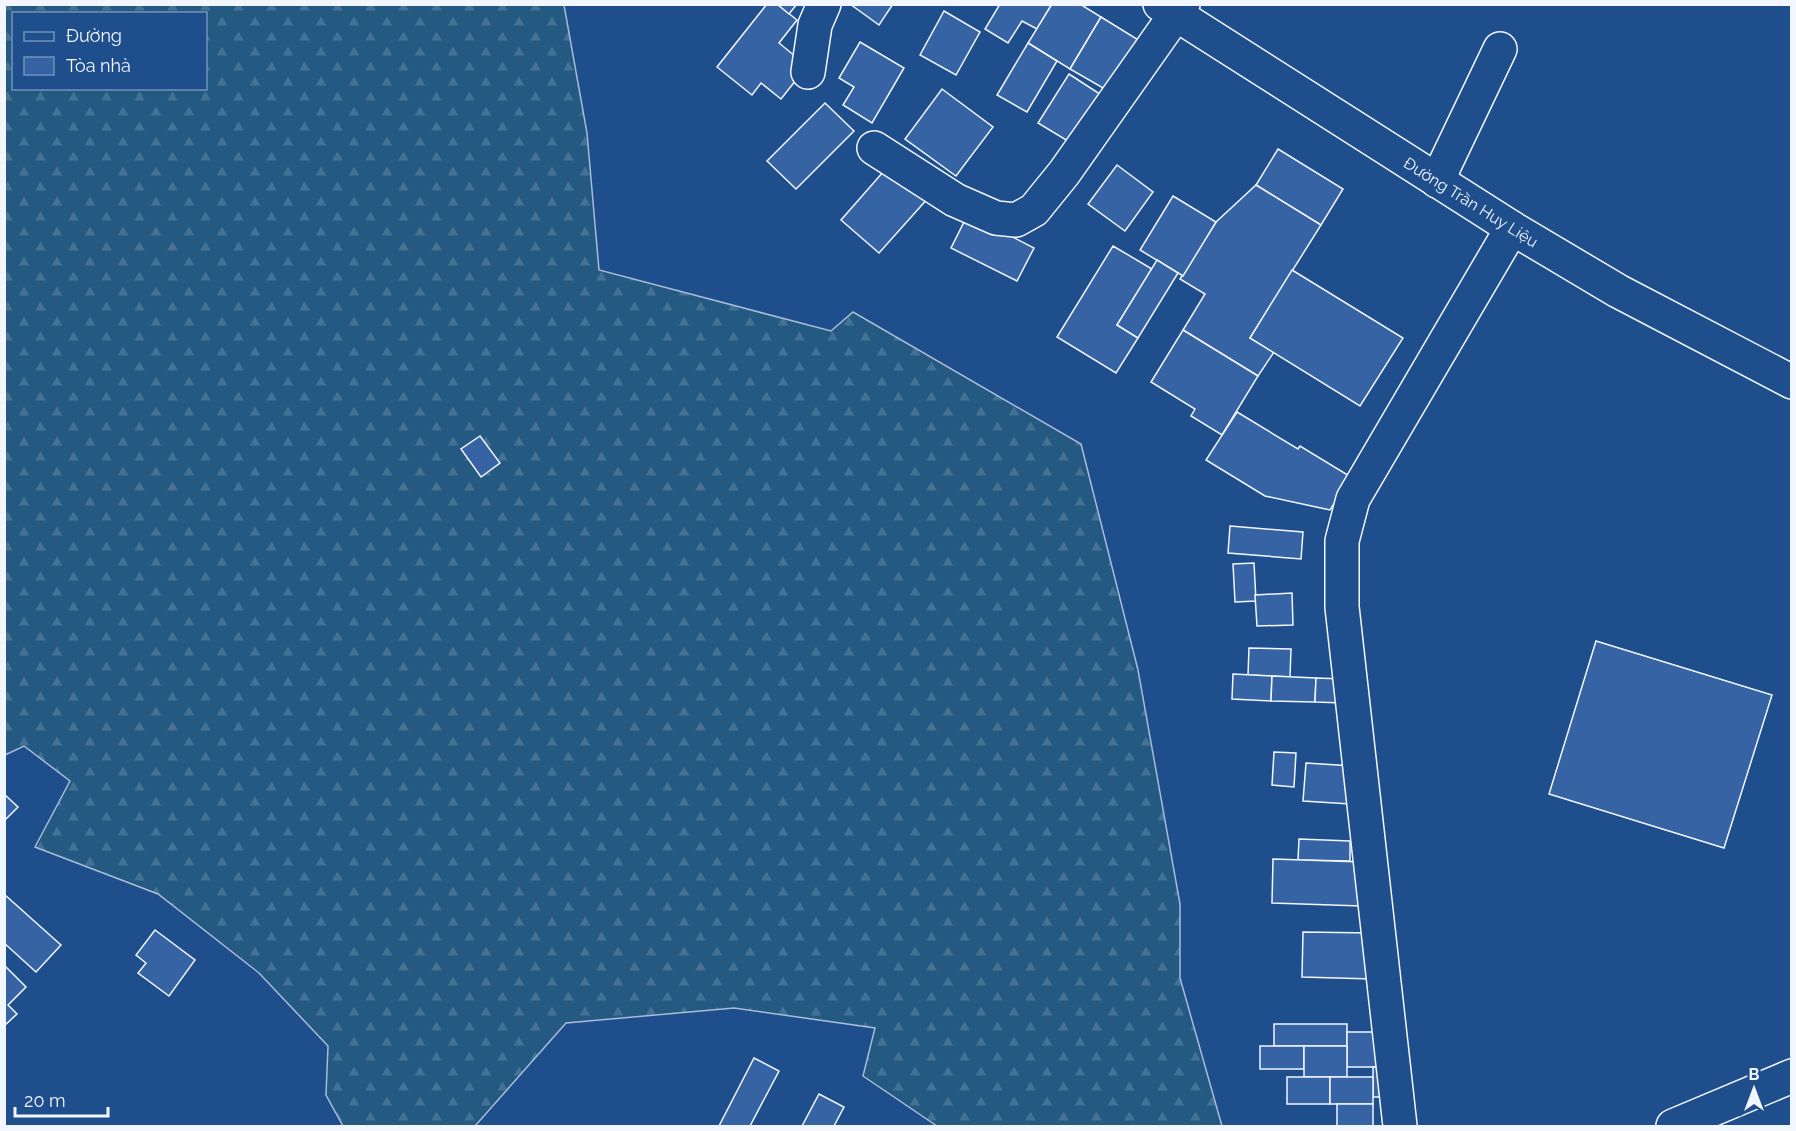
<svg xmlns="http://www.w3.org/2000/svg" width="1796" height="1131" viewBox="0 0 1796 1131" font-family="Raleway,sans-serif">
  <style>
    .forest { fill: url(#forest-firs); stroke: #a8bbd7; stroke-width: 1.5; fill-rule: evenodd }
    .building { fill: #3563a3; stroke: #f2f6ff; stroke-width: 1.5 }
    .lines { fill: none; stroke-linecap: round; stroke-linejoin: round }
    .minor-casing { stroke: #f2f6ff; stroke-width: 36 }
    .highway-casing { stroke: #f2f6ff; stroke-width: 36 }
    .minor { stroke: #1f4e8c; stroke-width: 33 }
    .highway { stroke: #1f4e8c; stroke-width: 33 }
    .labels { text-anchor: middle; stroke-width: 4.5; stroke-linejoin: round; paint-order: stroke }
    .street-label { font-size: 16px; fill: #f2f6ff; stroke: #1f4e8c }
  </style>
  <defs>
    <pattern id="forest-firs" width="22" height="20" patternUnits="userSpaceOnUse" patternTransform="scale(1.5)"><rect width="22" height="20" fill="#245a82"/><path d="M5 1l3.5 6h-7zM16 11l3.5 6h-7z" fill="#447295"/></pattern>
  </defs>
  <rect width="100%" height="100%" fill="#1f4e8c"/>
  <!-- forest -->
  <path class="forest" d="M 5,5 L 564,5 L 587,133 L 599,270 L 831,331 L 853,312 L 1081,444 L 1138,670 L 1180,904 L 1180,978 L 1222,1126 L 937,1126 L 863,1076 L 875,1028 L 734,1008 L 566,1023 L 475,1126 L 343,1126 L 326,1095 L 328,1046 L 259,973 L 158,894 L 35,847 L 70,781 L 24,746 L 5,755 ZM 14,14 L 206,14 L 206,88 L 14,88 Z"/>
  <!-- building -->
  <g class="building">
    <polygon points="767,4 777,4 797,20 779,43 807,66 781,99 761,83 752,95 717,67"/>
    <polygon points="777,4 797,4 789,14"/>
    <polygon points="850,4 893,4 879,25"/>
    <polygon points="1000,4 1052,4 1037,29 1022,21 1008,43 985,29"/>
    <polygon points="1052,4 1080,4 1101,17 1070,69 1028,43"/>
    <polygon points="944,11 980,32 956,75 920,55"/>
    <polygon points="1101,17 1140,41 1110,92 1070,69"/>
    <polygon points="860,42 904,68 872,123 843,105 854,87 839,78"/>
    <polygon points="1028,43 1057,61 1027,112 997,95"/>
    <polygon points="1069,74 1106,98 1076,146 1038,123"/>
    <polygon points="942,89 993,127 956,176 905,139"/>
    <polygon points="825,103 854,131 796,189 767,161"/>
    <polygon points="1278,149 1343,189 1321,225 1256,185"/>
    <polygon points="891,163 929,197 879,253 841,220"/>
    <polygon points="1117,165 1153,192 1125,231 1088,204"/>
    <polygon points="1256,185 1321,225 1250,338 1274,352 1258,376 1183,330 1205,294 1180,279 1216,222"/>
    <polygon points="1173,196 1216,222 1183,276 1140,250"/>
    <polygon points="968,214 1034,248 1017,281 951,248"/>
    <polygon points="1113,246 1152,269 1117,325 1138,338 1116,373 1057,337"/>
    <polygon points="1157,260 1178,273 1138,338 1117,325"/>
    <polygon points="1292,270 1403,338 1360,406 1250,338"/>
    <polygon points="1183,330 1258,376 1222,435 1191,416 1195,409 1151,382"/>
    <polygon points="1237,412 1298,449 1300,446 1351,477 1330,510 1265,496 1206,460"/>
    <polygon points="480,436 500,463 481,477 461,449"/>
    <polygon points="1230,526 1303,532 1301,559 1228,553"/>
    <polygon points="1254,563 1256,601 1235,602 1233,564"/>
    <polygon points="1292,593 1293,625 1257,626 1255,595"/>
    <polygon points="1596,641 1772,695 1724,848 1549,794"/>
    <polygon points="1249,648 1291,649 1290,677 1248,675"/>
    <polygon points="1233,674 1272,676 1271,701 1232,699"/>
    <polygon points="1272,676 1316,678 1315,702 1271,701"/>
    <polygon points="1316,678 1344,679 1343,703 1315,702"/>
    <polygon points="1274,752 1296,753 1294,787 1272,785"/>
    <polygon points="1306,763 1353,766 1350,804 1303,801"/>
    <polygon points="4,794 18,807 4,821"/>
    <polygon points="1299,839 1350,841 1350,861 1298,860"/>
    <polygon points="1273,859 1362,862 1361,906 1272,903"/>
    <polygon points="4,895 5,895 61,945 36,972 4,943"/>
    <polygon points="155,930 195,960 169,996 138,973 146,963 136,955"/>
    <polygon points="1303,932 1373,933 1372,979 1302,977"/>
    <polygon points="4,965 26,987 8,1005 17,1014 4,1026"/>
    <rect x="1274" y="1024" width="73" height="22"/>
    <rect x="1347" y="1032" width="40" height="35"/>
    <rect x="1260" y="1046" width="44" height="23"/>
    <rect x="1304" y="1046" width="43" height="31"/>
    <polygon points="754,1058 779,1071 750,1126 719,1126"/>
    <rect x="1373" y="1067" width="14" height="30"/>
    <rect x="1287" y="1077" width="43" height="27"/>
    <rect x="1330" y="1077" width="43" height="27"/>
    <polygon points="819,1094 844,1107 834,1126 802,1126"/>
    <rect x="1337" y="1104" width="36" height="22"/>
  </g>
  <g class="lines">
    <!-- minor casing -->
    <g class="minor-casing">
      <g id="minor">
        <polyline points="808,72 815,25 824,4"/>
        <polyline points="874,148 955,200 996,218 1016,220 1034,210 1064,173 1183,4"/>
        <polyline points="1437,181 1500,49"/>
        <polyline points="1400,1126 1342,607 1342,541 1353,499 1512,228"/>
        <polyline points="1673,1126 1792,1076"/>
      </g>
    </g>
    <!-- highway casing -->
    <g class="highway-casing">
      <polyline id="highway" points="1160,4 1512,228 1618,291 1792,382"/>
    </g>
    <!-- minor -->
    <use href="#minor" class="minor"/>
    <!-- highway -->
    <use href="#highway" class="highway"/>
  </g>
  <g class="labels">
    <!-- street labels -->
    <g class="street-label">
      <text transform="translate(1471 202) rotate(32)" y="6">Đường Trần Huy Liệu</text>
    </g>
  </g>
  <!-- border -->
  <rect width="1796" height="1131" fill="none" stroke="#f2f6ff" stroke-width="12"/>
  <!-- legend -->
  <rect x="12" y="12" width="195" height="78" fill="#1f4e8c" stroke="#7391ba" stroke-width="1.5"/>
  <rect x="24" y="32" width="30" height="9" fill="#1f4e8c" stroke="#7391ba" stroke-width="1.5"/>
  <text x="66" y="42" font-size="18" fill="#f2f6ff">Đường</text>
  <rect x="24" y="57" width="30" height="18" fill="#3563a3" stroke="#7391ba" stroke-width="1.5"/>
  <text x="66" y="72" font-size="18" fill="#f2f6ff">Tòa nhà</text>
  <!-- north arrow -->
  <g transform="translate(1754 1089)" stroke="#1f4e8c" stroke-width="4.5" paint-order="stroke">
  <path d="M0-4.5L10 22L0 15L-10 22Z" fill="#f2f6ff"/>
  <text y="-9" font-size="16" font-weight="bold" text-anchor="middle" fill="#f2f6ff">B</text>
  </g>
  <!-- scale -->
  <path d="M15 1107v9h93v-9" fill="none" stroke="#f2f6ff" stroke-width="3"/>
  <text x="24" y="1107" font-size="18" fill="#f2f6ff" stroke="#1f4e8c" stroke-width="4.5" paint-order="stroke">20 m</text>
</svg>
